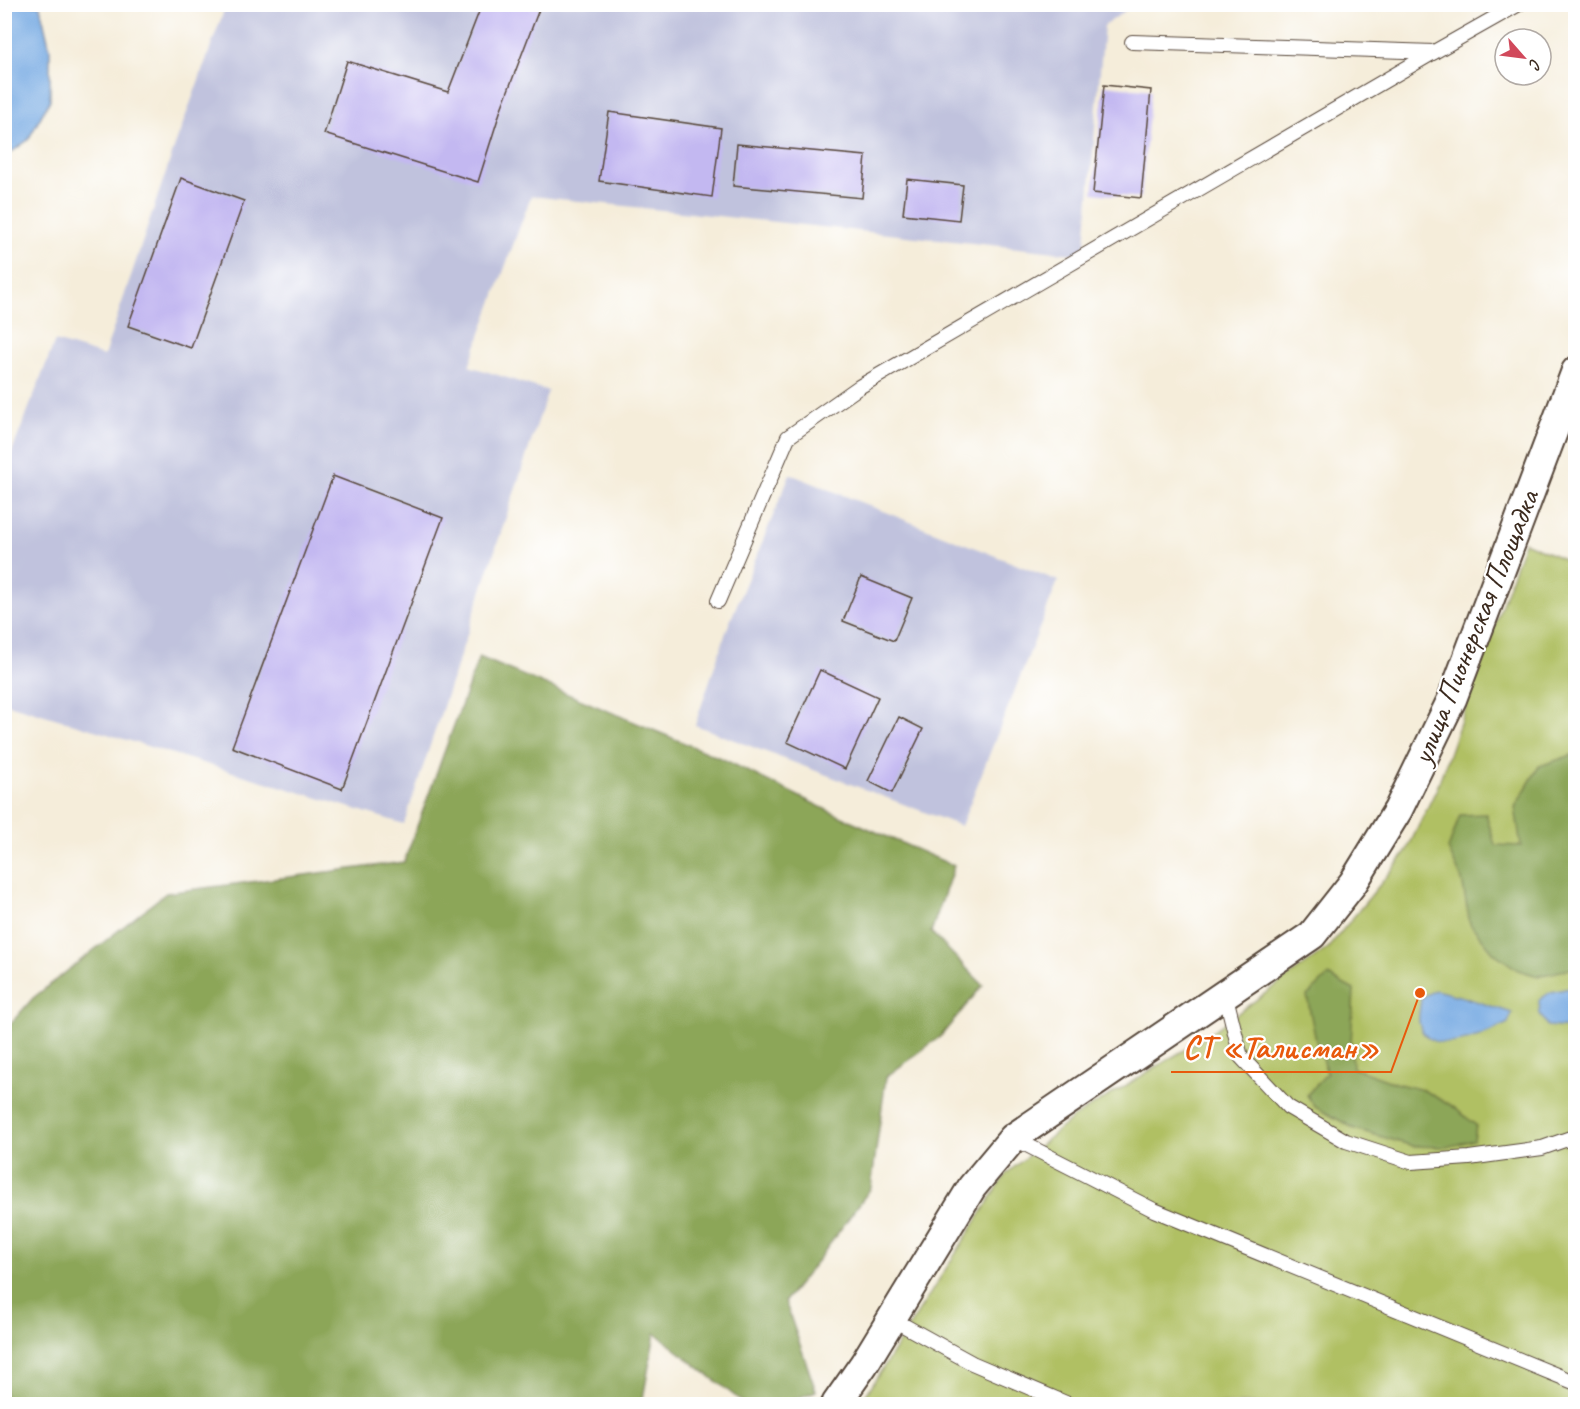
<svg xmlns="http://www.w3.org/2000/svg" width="1580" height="1409" viewBox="0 0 1580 1409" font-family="Caveat,sans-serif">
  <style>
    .industrial { fill: #c0c2dd }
    .green { fill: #b0c063; stroke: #767540; stroke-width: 1.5 }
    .forest { fill: #8ca659; stroke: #64683c; stroke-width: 1.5 }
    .water { fill: #75a9e2; stroke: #586a80; stroke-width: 1.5 }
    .building { fill: #c3b8f1 }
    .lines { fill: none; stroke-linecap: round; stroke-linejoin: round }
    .service-casing { stroke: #57473a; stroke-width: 16 }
    .minor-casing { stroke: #57473a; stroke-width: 32 }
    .service { stroke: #fff; stroke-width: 14 }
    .minor { stroke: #fff; stroke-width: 28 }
    .labels { text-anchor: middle; stroke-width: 4.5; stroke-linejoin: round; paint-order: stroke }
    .street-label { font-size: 30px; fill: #3b2a1e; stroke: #fff }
    .leader { fill: none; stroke: #e8590c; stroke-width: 2 }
    .callout-dot { fill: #e8590c; stroke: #fff; stroke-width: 2 }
    .callout-label { font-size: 32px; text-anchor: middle; font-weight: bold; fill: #e8590c; stroke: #fff; stroke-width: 4.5; stroke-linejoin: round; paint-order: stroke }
  </style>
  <rect width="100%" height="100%" fill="#fff"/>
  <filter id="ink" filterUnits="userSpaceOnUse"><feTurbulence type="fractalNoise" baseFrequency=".0167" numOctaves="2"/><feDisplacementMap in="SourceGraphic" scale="12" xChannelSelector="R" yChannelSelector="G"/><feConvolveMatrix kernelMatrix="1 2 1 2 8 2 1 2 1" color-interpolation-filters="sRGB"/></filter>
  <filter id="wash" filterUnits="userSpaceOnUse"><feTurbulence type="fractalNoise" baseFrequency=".008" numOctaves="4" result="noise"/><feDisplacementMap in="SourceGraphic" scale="24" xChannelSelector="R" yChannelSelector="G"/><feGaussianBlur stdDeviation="1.35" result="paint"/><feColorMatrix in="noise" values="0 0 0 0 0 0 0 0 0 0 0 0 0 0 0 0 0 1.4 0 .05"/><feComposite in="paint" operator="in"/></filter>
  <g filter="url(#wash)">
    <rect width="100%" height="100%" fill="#f5edda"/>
    <!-- industrial -->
    <g class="industrial">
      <polygon points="226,5 1133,5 1104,26 1084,255 531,196 469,366 548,391 404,824 5,703 4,472 55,341 104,356 173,151"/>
      <polygon points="790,474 1058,581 961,826 695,725 727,629"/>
    </g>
    <!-- green -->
    <polygon class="green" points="1524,542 1575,564 1575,1404 860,1404 1006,1174 1074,1117 1202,1039 1328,948 1405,854 1437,788"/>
    <!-- forest -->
    <g class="forest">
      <polygon points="479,657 725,760 831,812 954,866 931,932 983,985 941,1036 886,1077 871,1188 818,1260 785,1301 816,1391 782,1404 745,1404 655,1333 642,1404 5,1404 5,1030 33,998 166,893 404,862"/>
      <polygon points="1575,754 1575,968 1538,976 1518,970 1494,953 1470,924 1462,880 1448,849 1460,815 1486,814 1495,845 1521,846 1515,807 1539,766"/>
      <polygon points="1328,976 1354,990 1351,1043 1353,1068 1395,1083 1423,1090 1452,1106 1476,1125 1474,1140 1447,1147 1413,1146 1355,1129 1315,1107 1307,1095 1327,1073 1316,1041 1307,996"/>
    </g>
    <!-- water -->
    <g class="water">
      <polygon points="5,4 39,5 40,6 50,49 50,100 28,140 5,157"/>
      <polygon points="1575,987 1575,1025 1570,1028 1547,1026 1540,1014 1539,1000 1551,992"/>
      <path d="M 1435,990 L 1463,997 L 1512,1013 L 1508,1023 C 1487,1034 1426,1062 1419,1022 C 1418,1014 1421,1005 1421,998 Z"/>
    </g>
    <g id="blocks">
      <!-- building -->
      <g class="building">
        <polygon points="482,4 541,4 501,109 478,182 324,134 347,61 448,92"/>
        <polygon points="1104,85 1151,90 1141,198 1093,193"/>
        <polygon points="609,112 721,128 712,197 599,181"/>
        <polygon points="737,144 866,156 862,198 733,186"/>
        <polygon points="181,178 244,201 191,348 128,326"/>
        <polygon points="907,179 963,185 959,220 903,214"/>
        <polygon points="333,476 443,518 342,789 232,747"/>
        <polygon points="861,577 912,598 894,641 843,621"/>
        <polygon points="820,670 878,697 845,769 787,742"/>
        <polygon points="899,717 923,729 892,793 868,781"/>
      </g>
    </g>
  </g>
  <g filter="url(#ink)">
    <use href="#blocks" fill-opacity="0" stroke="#57473a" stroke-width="1.5"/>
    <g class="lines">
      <!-- service casing -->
      <g class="service-casing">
        <g id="service">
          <polyline points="1132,42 1434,52 1519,4"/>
          <polyline points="718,601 788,437 859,387 1434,52"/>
          <polyline points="1225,993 1241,1057 1288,1107 1346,1141 1411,1162 1469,1158 1542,1148 1576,1136"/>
          <polyline points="1013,1138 1154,1210 1576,1383"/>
          <polyline points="892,1319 972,1363 1068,1404"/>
        </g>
      </g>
      <!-- minor casing -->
      <g class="minor-casing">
        <polyline id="minor" points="836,1404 864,1364 972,1187 1013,1138 1312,935 1353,883 1398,810 1452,699 1576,371"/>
      </g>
      <!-- service -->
      <use href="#service" class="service"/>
      <!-- minor -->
      <use href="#minor" class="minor"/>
    </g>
  </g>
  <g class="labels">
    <!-- street labels -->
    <g class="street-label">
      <text transform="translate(1475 627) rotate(-68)" y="10">улица Пионерская Площадка</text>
    </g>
  </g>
  <!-- callouts -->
  <path class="leader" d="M1420 993L1391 1072H1171"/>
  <circle class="callout-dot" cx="1420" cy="993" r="6"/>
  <g class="callout-label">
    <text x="1281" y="1058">СТ «Талисман»</text>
  </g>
  <!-- margin -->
  <rect width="1580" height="1409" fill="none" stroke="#fff" stroke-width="24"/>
  <!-- north arrow -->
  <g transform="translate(1523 57) rotate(118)"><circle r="28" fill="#ffffff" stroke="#b1aaa5" stroke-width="1.5"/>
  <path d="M0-4.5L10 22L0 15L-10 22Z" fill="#d1495b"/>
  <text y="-9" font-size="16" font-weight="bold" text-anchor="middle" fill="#3b2a1e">С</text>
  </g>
</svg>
